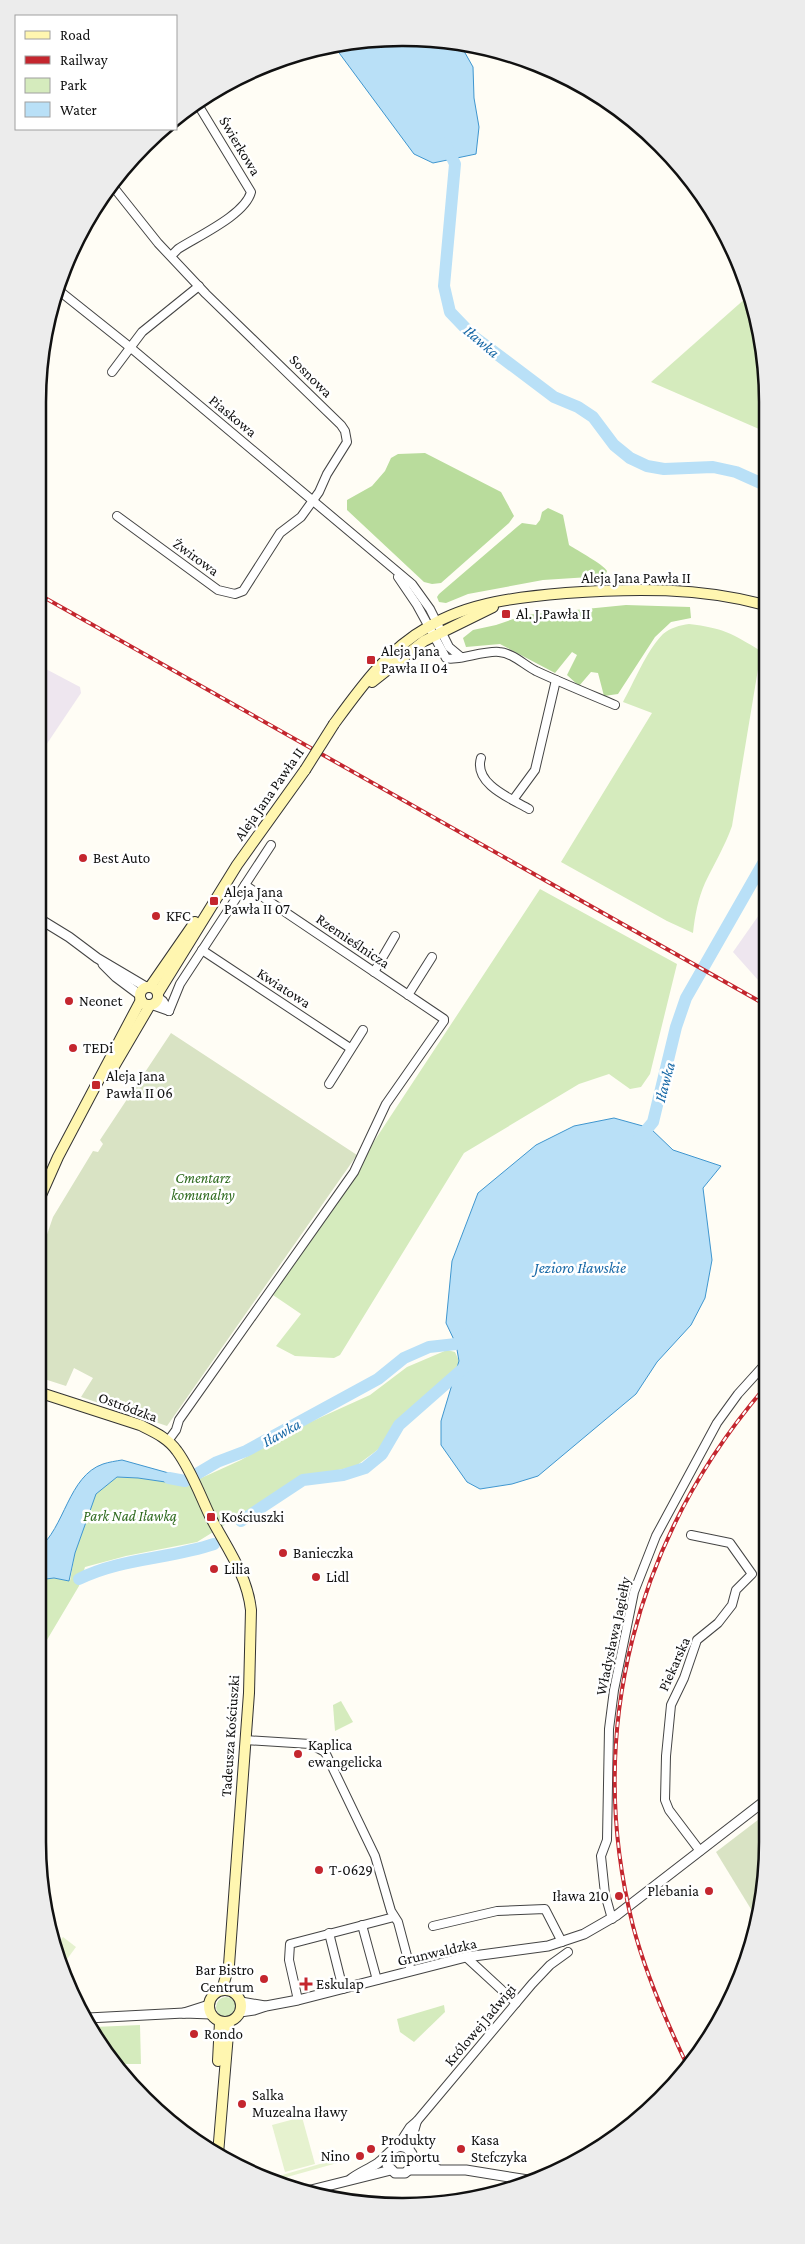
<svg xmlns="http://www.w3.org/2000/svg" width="805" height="2244" viewBox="0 0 805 2244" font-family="'Crimson Pro',serif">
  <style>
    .industrial { fill: #eee6ef }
    .green { fill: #d5ebbd }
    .forest { fill: #b9dc9c }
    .cemetery { fill: #d9e3c4 }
    .pitch { fill: #e6f2cf }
    .water { fill: #b9e0f7; stroke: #3f96cf }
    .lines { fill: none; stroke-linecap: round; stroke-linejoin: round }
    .river { stroke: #b9e0f7; stroke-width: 12 }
    .minor-casing { stroke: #444; stroke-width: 10 }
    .tertiary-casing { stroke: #444; stroke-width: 11 }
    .secondary-casing { stroke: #333; stroke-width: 12 }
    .minor { stroke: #fff; stroke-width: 8 }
    .tertiary { stroke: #fff; stroke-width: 9 }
    .secondary { stroke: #fff6b0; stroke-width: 10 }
    .rail-casing { stroke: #c4262e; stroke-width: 4 }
    .rail { stroke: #fff; stroke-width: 2; stroke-dasharray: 5.5; stroke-linecap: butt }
    .secondary-bridge-casing { stroke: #333; stroke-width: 12; stroke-linecap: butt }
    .secondary-bridge { stroke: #fff6b0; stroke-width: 10 }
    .poi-dot { fill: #c4262e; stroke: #fff; stroke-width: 2 }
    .labels { text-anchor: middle; stroke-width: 5; stroke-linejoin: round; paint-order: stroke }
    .street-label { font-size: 15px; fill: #111; stroke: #fff }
    .poi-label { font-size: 15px; fill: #111; stroke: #fff; text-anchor: start }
    .park-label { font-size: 15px; font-style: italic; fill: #2f6b1f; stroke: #fff }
    .water-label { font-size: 16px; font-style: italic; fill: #1768a6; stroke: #fff }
    .rim { fill: none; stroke: #111; stroke-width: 2.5 }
  </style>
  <rect width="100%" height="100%" fill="#fffdf5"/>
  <!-- industrial -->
  <g class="industrial">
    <polygon points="44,668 80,687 81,693 38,757 38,677"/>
    <polygon points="766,905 766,985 758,980 733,952"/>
  </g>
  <!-- green -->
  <g class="green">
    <polygon points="747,297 764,355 764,428 759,429 651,382"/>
    <path d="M 689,624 C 723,628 731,633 761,651 L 732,826 C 725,846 714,864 705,883 C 698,899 695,915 693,933 L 667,921 L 561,862 L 652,713 L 623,702 C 634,682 647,650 663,634 C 670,628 680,625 689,624 Z"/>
    <polygon points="540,889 677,964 650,1074 641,1087 630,1089 609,1074 579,1084 464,1153 340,1355 334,1358 295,1356 276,1346 301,1314 273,1295"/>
    <polygon points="447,1350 455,1352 459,1361 455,1373 425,1396 393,1426 380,1448 356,1466 299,1479 197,1542 126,1556 85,1567 79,1586 38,1655 38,1580 54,1578 70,1581 75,1553 96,1494 117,1477 138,1478 186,1485 241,1460 295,1429 370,1395 407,1367"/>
    <polygon points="341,1701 353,1722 335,1731 333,1705"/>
    <circle cx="226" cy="2007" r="10"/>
    <polygon points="444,2005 445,2012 414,2042 400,2032 397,2019"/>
    <polygon points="140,2025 141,2064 117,2064 94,2027"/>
  </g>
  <!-- forest -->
  <g class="forest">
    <polygon points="425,453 501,492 514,516 509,523 441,583 432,584 424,582 347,510 347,500 372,486 385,471 391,458 398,454"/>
    <path d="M 548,508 L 563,515 L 569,545 C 578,551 603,564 607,571 L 605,576 L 543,580 L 468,594 L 446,603 L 439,602 L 437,597 L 439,594 L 517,527 L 522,523 L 536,525 L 540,520 L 542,512 Z"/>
    <polygon points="626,605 690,607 691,618 671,622 655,637 618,694 604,696 598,673 591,672 579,686 567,675 577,655 572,652 555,673 500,644 466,647 463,638 473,630 496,625 525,615"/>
  </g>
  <!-- cemetery -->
  <g class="cemetery">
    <polygon points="171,1033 357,1155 167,1426 81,1397 93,1378 74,1368 66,1386 38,1377 38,1261 53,1217 93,1151 98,1152 103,1144 100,1140"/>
    <polygon points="767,1813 767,1842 757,1919 716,1852"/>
  </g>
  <!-- pitch -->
  <g class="pitch">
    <polygon points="63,1937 76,1947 62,1966 55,1948"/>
    <polygon points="302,2117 315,2164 285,2172 272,2125"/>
    <polygon points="347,2156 348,2160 280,2179 279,2176"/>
  </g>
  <!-- water -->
  <g class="water">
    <polygon points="426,38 460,44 473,67 474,98 479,127 476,154 433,163 414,154 334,46 355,41"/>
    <polygon points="614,1118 650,1128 673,1150 721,1166 703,1188 712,1260 705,1298 691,1325 657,1362 636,1394 538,1476 512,1484 480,1489 467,1482 441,1445 441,1421 459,1361 456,1344 446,1323 452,1261 478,1193 536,1145 574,1126"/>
    <path d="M 122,1460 L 183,1477 L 186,1485 L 138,1478 L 117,1477 L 96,1494 L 75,1553 L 69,1581 L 54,1578 L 38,1580 L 38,1549 C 65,1528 68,1476 103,1464 C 109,1462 116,1461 122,1460 Z"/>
  </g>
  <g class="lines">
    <!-- river -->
    <g class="river">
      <polyline points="445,143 455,164 444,286 450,312 473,336 554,397 578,407 593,417 614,445 630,458 647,466 664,469 713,467 736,472 765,485"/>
      <polyline points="638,1140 653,1122 676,1027 686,998 765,860"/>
      <polyline points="169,1478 185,1481 217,1462 246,1451 378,1379 404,1358 429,1347 456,1344 467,1334"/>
      <polyline points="241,1521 303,1480 343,1475 365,1468 382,1454 399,1425 466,1366"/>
      <path d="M 79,1579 C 121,1558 170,1559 214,1544"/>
    </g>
    <!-- minor casing -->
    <g class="minor-casing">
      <g id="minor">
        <polyline points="111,184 158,243 206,294 341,425 345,431 347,442 327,474 319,492 301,517 280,533 243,591 235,594 218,590 117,516"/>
        <path d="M 171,256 L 178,249 C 198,236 245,215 251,192 L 197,103"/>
        <polyline points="57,289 131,348 412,584 430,609 449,647 461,657"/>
        <polyline points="112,372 142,332 199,286"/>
        <path d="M 398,577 L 417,605 L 446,658 C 453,662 486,650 499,652 C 513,653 524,665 536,671 C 562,683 589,694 615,705"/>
        <path d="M 481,758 C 473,784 512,799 529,809"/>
        <polyline points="513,800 535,770 556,680"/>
        <polyline points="202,950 350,1048"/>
        <polyline points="374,972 395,936"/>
        <polyline points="408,995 432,957"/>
        <polyline points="158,997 163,1001 169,1011"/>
        <polyline points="152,1005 169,1011"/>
        <polyline points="169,1011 180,984 271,845"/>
        <polyline points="329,1084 363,1030"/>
        <polyline points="168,1441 176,1430 179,1420 354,1172 386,1104 444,1021 444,1019 245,885"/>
        <polyline points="691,1535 730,1543 752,1574 736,1590 732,1605 718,1623 697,1640 684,1678 671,1705 666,1756 665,1800 669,1810 700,1851"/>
        <polyline points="245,1740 310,1744 325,1752 375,1856 391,1911 398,1922 411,1971"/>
        <polyline points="612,1919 605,1894 601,1856 607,1840 609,1729 614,1690 634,1592 656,1536 717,1423 738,1394 766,1363"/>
        <polyline points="362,1925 377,1980"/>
        <polyline points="433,1926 497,1911 545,1909 562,1942"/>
        <polyline points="329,1933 343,1989"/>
        <polyline points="466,1957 516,2003"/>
        <polyline points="298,2000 289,1960 290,1944 394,1917"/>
        <polyline points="397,2147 410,2127 417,2121 532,1984 550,1965 568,1952"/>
        <polyline points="409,2149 417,2121"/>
      </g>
    </g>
    <!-- tertiary casing -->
    <g class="tertiary-casing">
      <g id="tertiary">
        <polyline points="38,918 69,937 97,958 146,987"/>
        <polyline points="103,964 116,977 140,995"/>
        <polyline points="241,2002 265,2006"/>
        <polyline points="240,2012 254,2010 266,2006 298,2000 466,1957 548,1946 584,1934 617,1915 767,1799"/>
        <polyline points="184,2013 209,2005"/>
        <polyline points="88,2018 184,2013 211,2014"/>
        <polyline points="414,2160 433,2166 437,2169"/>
        <polyline points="409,2170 466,2170 528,2180"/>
        <path d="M 351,2179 C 359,2173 369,2169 378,2163 C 388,2156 397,2138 410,2151 C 414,2155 414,2160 413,2166 L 405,2173 L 395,2173 L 387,2165 L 388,2154"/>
        <polyline points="311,2190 391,2170"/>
      </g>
    </g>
    <!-- secondary casing -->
    <g class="secondary-casing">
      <g id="secondary">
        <polyline points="372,682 424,641 493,607"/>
        <path d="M 334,724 C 361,687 387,650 428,627 C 469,602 519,597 566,593 C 632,588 700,587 765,605"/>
        <circle cx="149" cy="996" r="9"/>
        <polyline points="150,987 195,922"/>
        <polyline points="158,993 237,865 305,770"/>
        <polyline points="109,1075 150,1005"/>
        <polyline points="38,1202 58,1157 141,1000"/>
        <path d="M 38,1392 L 140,1425 C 154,1432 168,1438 177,1451 C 191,1470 200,1495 210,1516 C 226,1547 247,1574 251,1610 L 249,1693 L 229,1965 L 222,1990"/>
        <circle cx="225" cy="2006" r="16"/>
        <polyline points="218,2061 220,2022"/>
        <polyline points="218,2154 229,2022"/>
      </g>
    </g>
    <!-- minor -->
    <use href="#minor" class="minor"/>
    <!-- tertiary -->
    <use href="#tertiary" class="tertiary"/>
    <!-- secondary -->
    <use href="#secondary" class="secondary"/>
    <!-- rail casing -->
    <g class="rail-casing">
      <g id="rail">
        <polyline points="38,594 766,1005"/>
        <path d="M 688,2067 C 666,2021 646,1975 633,1926 C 584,1731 636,1536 767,1385"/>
      </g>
    </g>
    <!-- rail -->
    <use href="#rail" class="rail"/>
    <!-- secondary-bridge casing -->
    <g class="secondary-bridge-casing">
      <polyline id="secondary-bridge" points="305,770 334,724"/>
    </g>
    <!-- secondary-bridge -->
    <use href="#secondary-bridge" class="secondary-bridge"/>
  </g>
  <!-- markers -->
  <g class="poi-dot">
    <rect x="501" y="609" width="10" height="10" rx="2.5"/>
    <rect x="366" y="655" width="10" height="10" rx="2.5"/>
    <circle cx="83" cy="858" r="5"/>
    <rect x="209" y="896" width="10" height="10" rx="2.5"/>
    <circle cx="156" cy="916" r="5"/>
    <circle cx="69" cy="1001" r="5"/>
    <circle cx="73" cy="1048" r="5"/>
    <rect x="91" y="1080" width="10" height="10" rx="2.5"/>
    <rect x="206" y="1512" width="10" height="10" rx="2.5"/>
    <circle cx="283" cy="1553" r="5"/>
    <circle cx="214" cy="1569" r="5"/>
    <circle cx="316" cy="1577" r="5"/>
    <circle cx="298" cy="1754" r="5"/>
    <circle cx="319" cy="1870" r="5"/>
    <circle cx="709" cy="1891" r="5"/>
    <circle cx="619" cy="1896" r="5"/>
    <circle cx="264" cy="1979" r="5"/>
    <path d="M303.5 1976.5h5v5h5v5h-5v5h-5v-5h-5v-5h5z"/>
    <circle cx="194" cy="2034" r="5"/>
    <circle cx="242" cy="2104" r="5"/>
    <circle cx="371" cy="2149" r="5"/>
    <circle cx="461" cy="2149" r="5"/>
    <circle cx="360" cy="2156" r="5"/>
  </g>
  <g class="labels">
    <!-- street labels -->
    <g class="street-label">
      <text transform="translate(240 146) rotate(59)" y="5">Świerkowa</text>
      <text transform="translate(311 376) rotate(45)" y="5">Sosnowa</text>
      <text transform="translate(233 416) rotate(40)" y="5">Piaskowa</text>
      <text transform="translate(196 557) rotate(36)" y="5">Żwirowa</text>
      <text x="636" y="583">Aleja Jana Pawła II</text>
      <text transform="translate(269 794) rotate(-55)" y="5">Aleja Jana Pawła II</text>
      <text transform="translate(353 941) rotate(34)" y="5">Rzemieślnicza</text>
      <text transform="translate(284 988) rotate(33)" y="5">Kwiatowa</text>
      <text transform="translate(128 1407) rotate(20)" y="5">Ostródzka</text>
      <text transform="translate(613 1636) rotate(-78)" y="5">Władysława Jagiełły</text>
      <text transform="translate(674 1664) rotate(-66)" y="5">Piekarska</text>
      <text transform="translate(230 1736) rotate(-86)" y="5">Tadeusza Kościuszki</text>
      <text transform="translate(437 1952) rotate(-13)" y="5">Grunwaldzka</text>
      <text transform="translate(480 2025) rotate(-50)" y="5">Królowej Jadwigi</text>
    </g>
    <!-- poi labels -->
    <g class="poi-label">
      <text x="516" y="619">Al. J.Pawła II</text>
      <text x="381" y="656">Aleja Jana<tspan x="381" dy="17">Pawła II 04</tspan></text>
      <text x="93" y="863">Best Auto</text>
      <text x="224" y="897">Aleja Jana<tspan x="224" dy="17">Pawła II 07</tspan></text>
      <text x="166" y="921">KFC</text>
      <text x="79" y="1006">Neonet</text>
      <text x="83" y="1053">TEDi</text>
      <text x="106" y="1081">Aleja Jana<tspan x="106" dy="17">Pawła II 06</tspan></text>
      <text x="221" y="1522">Kościuszki</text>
      <text x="293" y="1558">Banieczka</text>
      <text x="224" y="1574">Lilia</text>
      <text x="326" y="1582">Lidl</text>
      <text x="308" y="1750">Kaplica<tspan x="308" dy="17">ewangelicka</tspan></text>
      <text x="329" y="1875">T-0629</text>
      <text x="699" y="1896" text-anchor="end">Plebania</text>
      <text x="609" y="1901" text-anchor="end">Iława 210</text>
      <text x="254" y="1975" text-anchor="end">Bar Bistro<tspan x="254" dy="17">Centrum</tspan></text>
      <text x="316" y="1989">Eskulap</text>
      <text x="204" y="2039">Rondo</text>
      <text x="252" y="2100">Salka<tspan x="252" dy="17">Muzealna Iławy</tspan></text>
      <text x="381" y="2145">Produkty<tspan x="381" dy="17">z importu</tspan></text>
      <text x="471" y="2145">Kasa<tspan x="471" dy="17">Stefczyka</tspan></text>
      <text x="350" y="2161" text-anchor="end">Nino</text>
    </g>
    <!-- park labels -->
    <g class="park-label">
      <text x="203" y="1183">Cmentarz<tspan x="203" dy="17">komunalny</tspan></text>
      <text x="130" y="1521">Park Nad Iławką</text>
    </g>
    <!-- water labels -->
    <g class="water-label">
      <text transform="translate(482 341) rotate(40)" y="6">Iławka</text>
      <text transform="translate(664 1082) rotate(-75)" y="6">Iławka</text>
      <text x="580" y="1273">Jezioro Iławskie</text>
      <text transform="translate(281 1432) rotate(-29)" y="6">Iławka</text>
    </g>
  </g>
  <!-- crop -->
  <path d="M0 0H805V2244H0ZM402 46H403A356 356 0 0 1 759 402V1842A356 356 0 0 1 403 2198H402A356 356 0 0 1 46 1842V402A356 356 0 0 1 402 46Z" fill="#ececec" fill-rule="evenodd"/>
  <path class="rim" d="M402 46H403A356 356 0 0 1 759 402V1842A356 356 0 0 1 403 2198H402A356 356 0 0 1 46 1842V402A356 356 0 0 1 402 46Z"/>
  <!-- legend -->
  <rect x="15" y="15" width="162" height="115" fill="#ffffff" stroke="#a0a0a0"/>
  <rect x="25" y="31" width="25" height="8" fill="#fff6b0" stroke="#a0a0a0"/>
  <text x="60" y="40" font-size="15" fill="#111111">Road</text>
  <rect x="25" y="56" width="25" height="8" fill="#c4262e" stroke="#a0a0a0"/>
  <text x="60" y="65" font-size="15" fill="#111111">Railway</text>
  <rect x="25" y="78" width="25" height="15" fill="#d5ebbd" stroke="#a0a0a0"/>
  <text x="60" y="90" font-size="15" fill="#111111">Park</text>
  <rect x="25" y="102" width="25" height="15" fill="#b9e0f7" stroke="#a0a0a0"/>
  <text x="60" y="115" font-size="15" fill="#111111">Water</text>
</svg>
